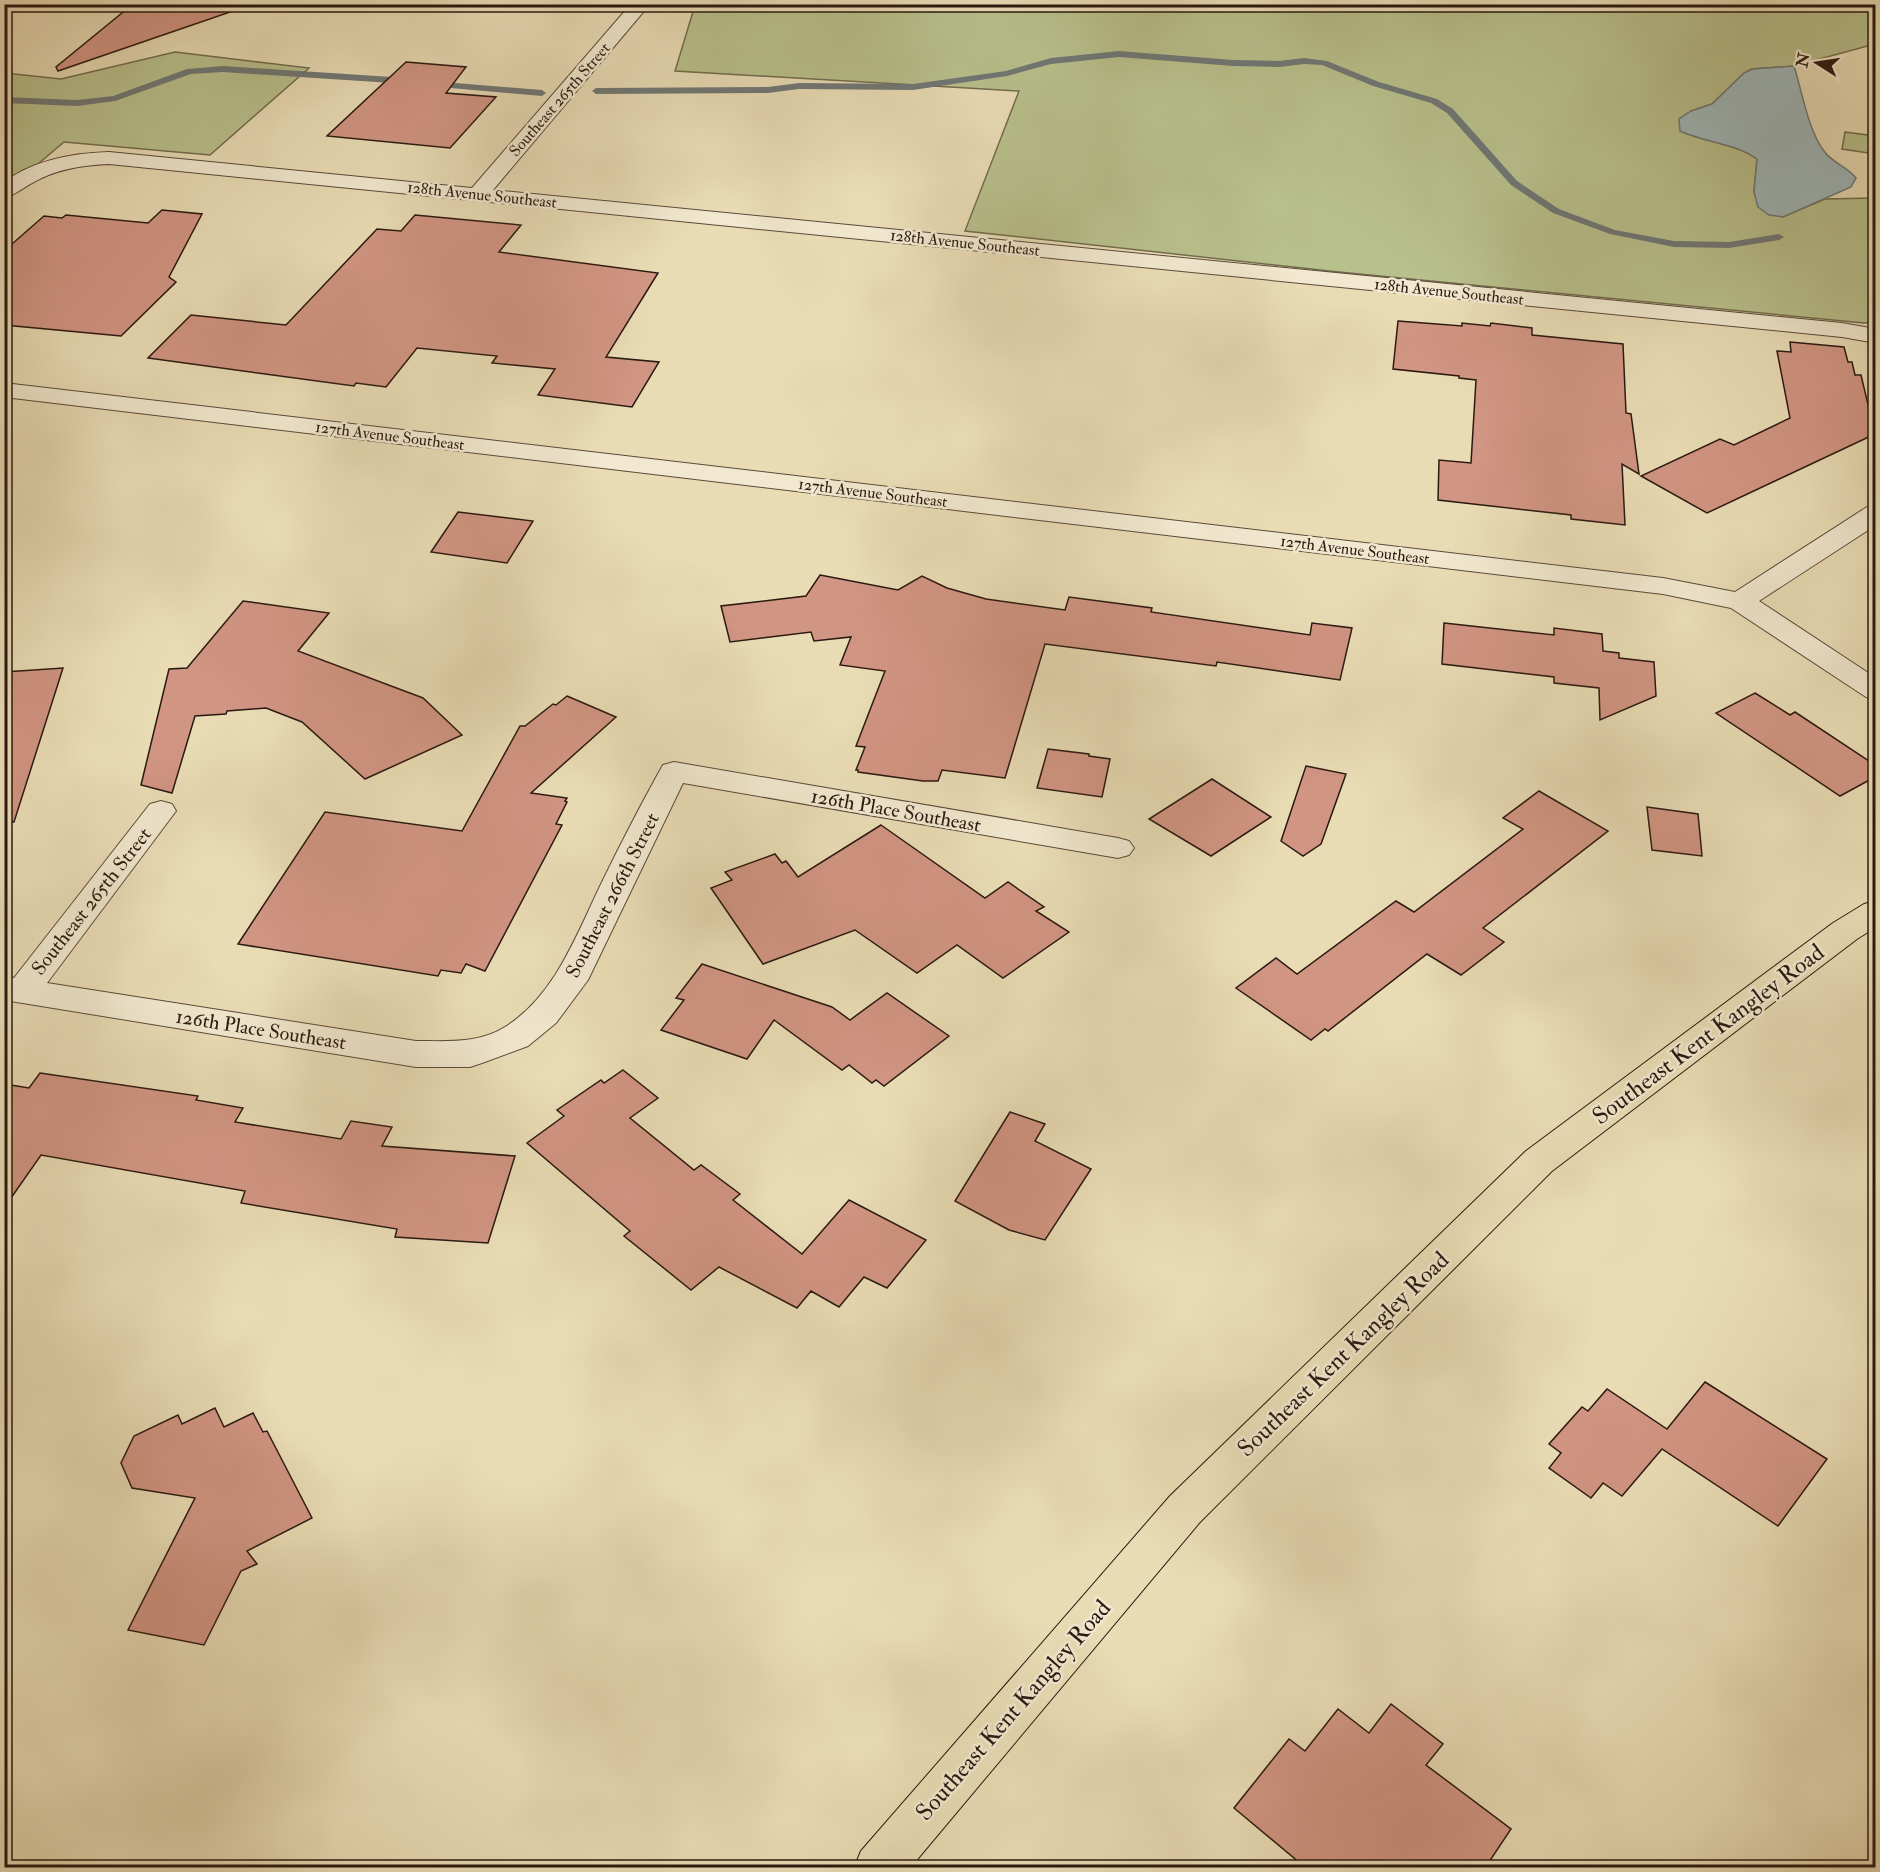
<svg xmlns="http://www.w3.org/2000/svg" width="1880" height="1872" viewBox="0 0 1880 1872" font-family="'IM FELL Double Pica',serif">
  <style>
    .green { fill: #b8c08c; stroke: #726c4e; stroke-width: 1.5 }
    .water { fill: #9eb8ba; stroke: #707876; stroke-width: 1.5 }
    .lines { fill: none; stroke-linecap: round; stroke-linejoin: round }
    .stream { fill: #707876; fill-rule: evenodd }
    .building { fill: #d19583; stroke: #2b1911; stroke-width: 1.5 }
    .minor-casing { stroke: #5a4a3a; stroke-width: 2 }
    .primary-casing { stroke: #2b1911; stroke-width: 2 }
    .minor { fill: #f1e8cf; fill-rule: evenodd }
    .primary { fill: #e9dcb5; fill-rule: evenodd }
    .labels { text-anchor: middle; stroke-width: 5; stroke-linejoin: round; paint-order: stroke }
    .far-street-label { font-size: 16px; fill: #2b1911; stroke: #f1e8cf }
    .street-label { font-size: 20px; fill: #2b1911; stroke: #f1e8cf }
    .near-street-label { font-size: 24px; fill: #2b1911; stroke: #f1e8cf }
  </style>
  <rect width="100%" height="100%" fill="#e9dcb5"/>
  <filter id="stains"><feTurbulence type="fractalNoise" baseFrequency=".00333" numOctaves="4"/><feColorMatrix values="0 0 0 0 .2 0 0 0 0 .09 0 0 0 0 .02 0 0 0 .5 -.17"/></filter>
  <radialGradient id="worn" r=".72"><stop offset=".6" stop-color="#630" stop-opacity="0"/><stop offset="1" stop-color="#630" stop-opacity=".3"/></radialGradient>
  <!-- green -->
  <g class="green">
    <path d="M 695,5 L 1875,5 L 1875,44 L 1794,66 L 1752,69 L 1744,73 L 1712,104 L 1691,111 L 1681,131 C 1706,143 1735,143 1757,159 L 1754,192 L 1783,217 L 1825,199 L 1875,198 L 1875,322 L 1864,323 L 1339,272 L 965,231 L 1019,91 L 675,71 Z"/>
    <polygon points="175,52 309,68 210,155 64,142 5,192 5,73 61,79"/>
    <polygon points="1845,132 1875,136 1875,154 1842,149"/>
  </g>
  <!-- water -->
  <path class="water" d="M 1794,66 C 1802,91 1808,130 1824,151 C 1832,163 1847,166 1856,178 L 1851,187 L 1783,217 L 1769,215 L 1758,207 L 1754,192 L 1757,159 C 1735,143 1706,143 1680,131 L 1679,119 L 1691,111 L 1712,104 L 1744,73 L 1752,69 Z"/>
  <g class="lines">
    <!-- stream -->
    <g class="stream">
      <polygon points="1119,51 1233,60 1279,61 1304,58 1327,61 1379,82 1437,99 1453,109 1517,181 1559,209 1615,230 1674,241 1729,242 1779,234 1784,237 1779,240 1729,248 1674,247 1610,234 1553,213 1511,185 1447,113 1431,103 1373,86 1322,65 1304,64 1279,67 1233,66 1119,57 1051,64 1007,76 913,90 799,89 768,93 596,94 592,91 596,88 768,87 799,83 913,84 1006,71 1051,58"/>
      <polygon points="223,66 407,78 411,81 407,84 223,72 191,74 115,101 77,106 4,103 4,97 77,100 113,96 187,69"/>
      <polygon points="431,81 542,90 546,93 542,96 428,86 428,82"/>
    </g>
  </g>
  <!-- building -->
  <g class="building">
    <polygon points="133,4 232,4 233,11 58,71 56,67"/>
    <polygon points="406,62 466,67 446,93 496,97 450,148 327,136"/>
    <polygon points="162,210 202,214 169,277 176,282 121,336 4,325 4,251 44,216 62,218 66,215 148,223"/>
    <polygon points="415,215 521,225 499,252 658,273 606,357 659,362 632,407 538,395 555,369 492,363 497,356 417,348 386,387 356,383 354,386 148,358 191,315 286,325 377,229 401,231"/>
    <polygon points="1398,321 1462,326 1462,323 1490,326 1491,323 1532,328 1532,335 1623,344 1626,413 1631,414 1639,474 1622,464 1625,525 1571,519 1571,515 1438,500 1439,460 1471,463 1476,380 1459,378 1459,376 1393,369"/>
    <polygon points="1790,342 1844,347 1848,362 1852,362 1855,375 1861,375 1875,434 1707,513 1641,476 1720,439 1734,445 1790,418 1777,351 1791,352"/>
    <polygon points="458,512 533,521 507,563 431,552"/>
    <polygon points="820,575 898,590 922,576 947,588 986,599 1065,610 1069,597 1152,608 1151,612 1310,635 1312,623 1352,628 1340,680 1217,662 1216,666 1045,644 1005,778 942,770 938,781 923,781 858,772 858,770 856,770 865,747 856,746 885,671 840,665 851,637 814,641 811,632 730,642 721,606 806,596"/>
    <polygon points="243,601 329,613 298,651 423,698 462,735 365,779 302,722 266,708 227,711 226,714 195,716 172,793 141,785 169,669 187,668"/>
    <polygon points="1444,623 1554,635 1554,628 1602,634 1603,651 1619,653 1619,658 1654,662 1656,696 1600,720 1599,688 1554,683 1554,677 1442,664"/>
    <polygon points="63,668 14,822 4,821 4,672"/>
    <polygon points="1755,693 1790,715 1795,712 1875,765 1875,777 1840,796 1716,713"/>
    <polygon points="567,696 616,717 531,793 567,798 565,801 567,802 556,824 562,825 485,971 466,964 461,973 441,970 438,976 238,944 325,812 462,831 520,726 525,726 553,704 556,705"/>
    <polygon points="1048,749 1089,754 1089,756 1110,759 1102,797 1037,788"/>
    <polygon points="1306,766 1346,774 1321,844 1303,856 1281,841"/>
    <polygon points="1212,779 1271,817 1211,856 1149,819"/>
    <polygon points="1539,791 1608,831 1483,928 1504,942 1461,975 1427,954 1328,1031 1325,1029 1311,1040 1236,988 1276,958 1297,974 1396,901 1414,912 1523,829 1503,818"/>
    <polygon points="1647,807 1698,814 1702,856 1652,850"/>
    <polygon points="881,825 985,898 1008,882 1044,907 1036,911 1069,932 1003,978 957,945 917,973 855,930 763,964 711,888 732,880 725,872 775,854 782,863 786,861 798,877"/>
    <polygon points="702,964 832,1007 850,1020 887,993 949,1036 884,1086 876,1080 872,1083 849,1065 842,1070 774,1020 747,1059 661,1030 684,1000 676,998"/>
    <polygon points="623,1070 658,1098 630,1118 694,1170 701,1165 740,1194 733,1200 802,1254 849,1200 926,1240 887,1288 864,1277 839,1307 811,1291 797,1308 719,1267 691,1290 624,1236 630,1231 527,1143 564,1116 557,1110 601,1080 604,1083"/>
    <polygon points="40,1073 198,1096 196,1100 243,1108 235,1122 341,1139 351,1121 392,1127 382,1146 515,1156 488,1243 395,1237 397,1229 241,1203 245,1191 41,1155 4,1208 4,1084 29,1088"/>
    <polygon points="1010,1112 1045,1124 1035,1141 1091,1169 1045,1240 1009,1230 955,1201"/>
    <polygon points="1705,1382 1827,1459 1778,1526 1662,1449 1622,1496 1603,1483 1591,1498 1549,1468 1561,1453 1549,1444 1582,1407 1588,1411 1607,1389 1667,1429"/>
    <polygon points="215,1408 224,1427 253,1413 263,1432 267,1431 312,1518 247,1551 257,1564 241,1571 204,1645 128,1630 195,1498 132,1488 121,1463 134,1436 178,1415 182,1424"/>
    <polygon points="1391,1704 1443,1744 1426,1765 1511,1829 1485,1868 1306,1868 1234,1808 1289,1739 1305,1751 1338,1709 1369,1733"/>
  </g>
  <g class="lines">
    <!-- minor casing -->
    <g class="minor-casing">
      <g id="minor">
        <polygon points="4,4 48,4 48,5 45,9 4,12"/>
        <path d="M 631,4 L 650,4 L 493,190 L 1842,323 L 1876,329 L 1876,343 L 1842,337 L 109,164 C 83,165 57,169 34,182 C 24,187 15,195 4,198 L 4,182 C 34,160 73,153 109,152 L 472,188 Z"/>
        <polygon points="4,383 1663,578 1735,592 1867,507 1876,505 1876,525 1759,601 1876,678 1876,700 1866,697 1731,608 1663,594 4,397"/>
        <path d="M 674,762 L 1118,838 L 1129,841 L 1134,848 L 1129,855 L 1118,858 L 683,783 L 588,980 L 556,1023 L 528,1046 L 482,1063 L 470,1067 L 416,1067 L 4,1000 L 4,976 L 14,978 L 150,804 L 161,801 L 172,804 L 176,811 L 47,983 L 416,1041 C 446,1041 478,1044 505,1027 C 556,995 577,933 602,882 C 620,845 639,808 659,772 L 663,765 Z"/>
      </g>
    </g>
    <!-- primary casing -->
    <g class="primary-casing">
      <polygon id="primary" points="1876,901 1876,927 1857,939 1552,1171 1200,1522 910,1868 854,1868 861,1851 1170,1496 1526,1151 1833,923 1864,904"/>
    </g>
    <!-- minor -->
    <use href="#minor" class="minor"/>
    <!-- primary -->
    <use href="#primary" class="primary"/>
  </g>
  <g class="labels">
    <!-- far-street labels -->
    <g class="far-street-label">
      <text transform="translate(559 99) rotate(-49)" y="6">Southeast 265th Street</text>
      <text transform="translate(482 194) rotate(6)" y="6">128th Avenue Southeast</text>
      <text transform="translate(965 242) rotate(6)" y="6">128th Avenue Southeast</text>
      <text transform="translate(1449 291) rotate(6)" y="6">128th Avenue Southeast</text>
      <text transform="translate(390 435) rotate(7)" y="6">127th Avenue Southeast</text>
      <text transform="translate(873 492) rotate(7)" y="6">127th Avenue Southeast</text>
      <text transform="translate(1355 549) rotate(7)" y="6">127th Avenue Southeast</text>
    </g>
    <!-- street labels -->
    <g class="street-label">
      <text transform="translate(896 810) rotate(10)" y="7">126th Place Southeast</text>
      <text transform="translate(612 895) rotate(-63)" y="7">Southeast 266th Street</text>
      <text transform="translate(91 901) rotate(-52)" y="7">Southeast 265th Street</text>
      <text transform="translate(261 1029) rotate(9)" y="7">126th Place Southeast</text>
    </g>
    <!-- near-street labels -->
    <g class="near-street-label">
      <text transform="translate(1708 1034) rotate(-37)" y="8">Southeast Kent Kangley Road</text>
      <text transform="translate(1343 1354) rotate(-44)" y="8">Southeast Kent Kangley Road</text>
      <text transform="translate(1013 1710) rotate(-49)" y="8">Southeast Kent Kangley Road</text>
    </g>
  </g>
  <!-- margin -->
  <rect width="1880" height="1872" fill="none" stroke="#e9dcb5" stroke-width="24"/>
  <rect x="6" y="6" width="1868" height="1860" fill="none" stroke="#2b1911" stroke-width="3"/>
  <rect x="12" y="12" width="1856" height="1848" fill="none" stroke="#2b1911" stroke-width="1.5"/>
  <!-- north arrow -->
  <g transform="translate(1817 63) rotate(282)" stroke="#f1e8cf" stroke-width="4.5" paint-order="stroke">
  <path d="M0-4.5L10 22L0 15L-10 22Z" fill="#2b1911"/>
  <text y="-9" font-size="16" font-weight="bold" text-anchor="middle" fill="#2b1911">N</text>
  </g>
  <rect width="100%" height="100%" filter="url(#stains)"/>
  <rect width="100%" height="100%" fill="url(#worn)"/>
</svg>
